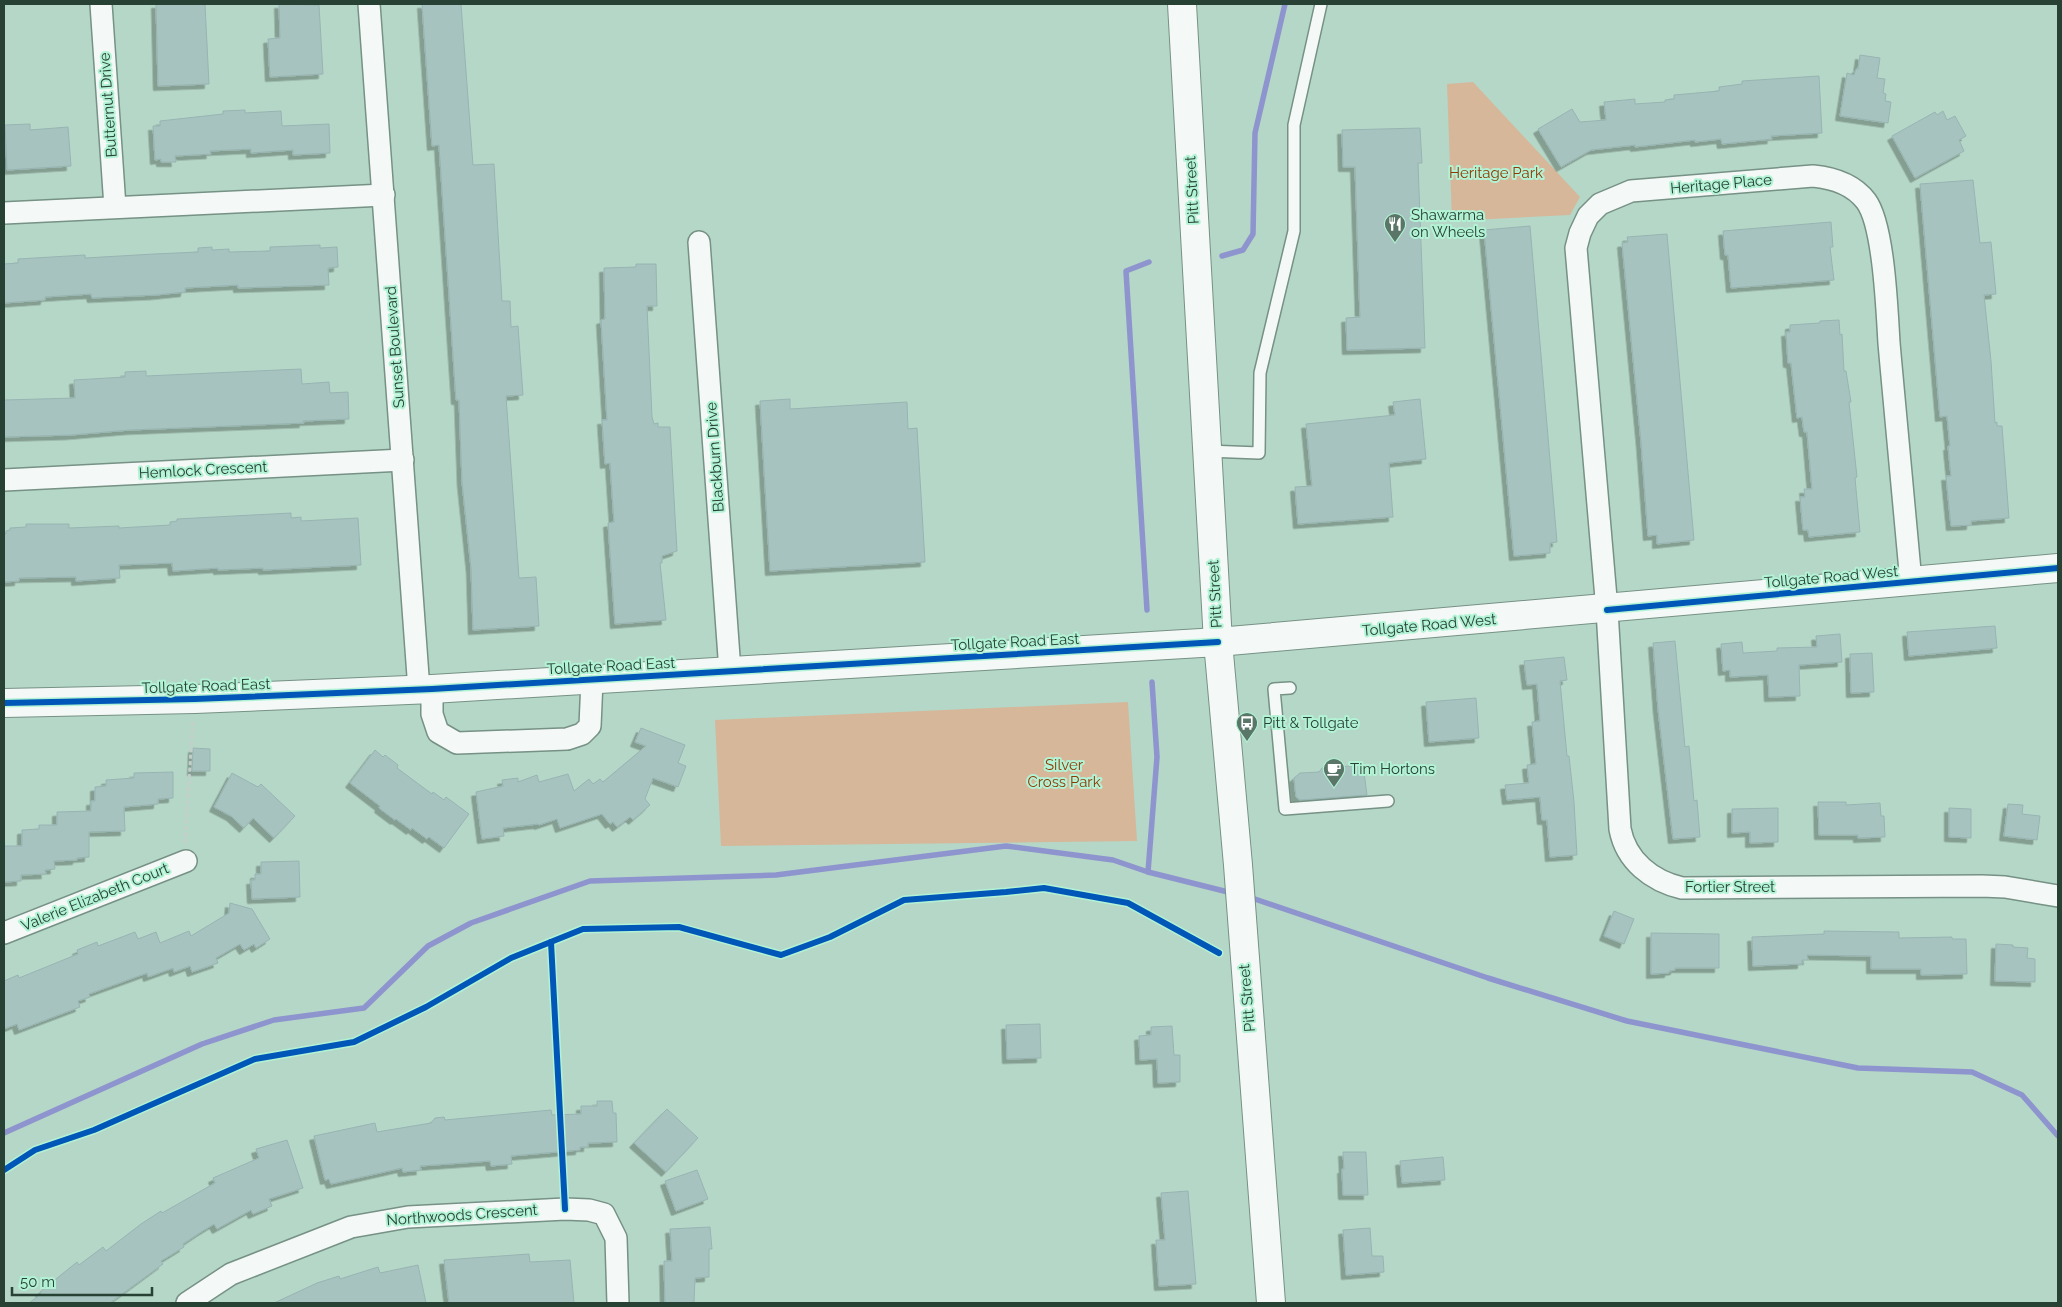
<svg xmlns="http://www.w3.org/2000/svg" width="2062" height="1307" viewBox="0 0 2062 1307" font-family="Raleway,sans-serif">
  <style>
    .green { fill: #d6b79a }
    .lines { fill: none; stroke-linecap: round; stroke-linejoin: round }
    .stream { stroke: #8e94cd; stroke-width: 5.5 }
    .building { fill: #a7c3c0; stroke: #98b4b2; filter: url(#shadow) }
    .service-casing { stroke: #769185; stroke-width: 14 }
    .minor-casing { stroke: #769185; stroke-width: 24 }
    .tertiary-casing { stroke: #769185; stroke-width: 30 }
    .path { stroke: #c4ceca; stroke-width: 3; stroke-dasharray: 4 2.5; stroke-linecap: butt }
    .service { stroke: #f4f9f7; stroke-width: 11 }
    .minor { stroke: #f4f9f7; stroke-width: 21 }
    .tertiary { stroke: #f4f9f7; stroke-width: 28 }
    .cycleway-casing { stroke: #b3f3d5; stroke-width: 9 }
    .cycleway { stroke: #0057b8; stroke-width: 6 }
    .labels { text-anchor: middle; stroke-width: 4; stroke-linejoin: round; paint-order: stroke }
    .street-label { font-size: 15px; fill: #274135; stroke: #b3f3d5 }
    .park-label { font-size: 15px; fill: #8e3804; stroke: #b3f3d5 }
    .poi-label { font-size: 15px; fill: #274135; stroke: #b3f3d5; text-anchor: start }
  </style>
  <defs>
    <filter id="shadow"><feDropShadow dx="-4.5" dy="4.5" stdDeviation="0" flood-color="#0004"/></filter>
  </defs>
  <rect width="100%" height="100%" fill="#b5d7c7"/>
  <!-- green -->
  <g class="green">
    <polygon points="1473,82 1580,197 1570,215 1452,221 1447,84"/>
    <polygon points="1128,702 1137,841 721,846 715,720"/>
  </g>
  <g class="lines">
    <!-- stream -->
    <g class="stream">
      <polyline points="1222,256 1243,250 1253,234 1255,133 1285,4"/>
      <polyline points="1147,610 1126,271 1149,262"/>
      <polyline points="1148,872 1157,757 1152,682"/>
      <polyline points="1249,897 1488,978 1627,1021 1858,1068 1972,1072 2022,1095 2058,1136"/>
      <polyline points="4,1133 202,1044 274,1020 364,1008 428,946 471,923 590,881 776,875 1006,846 1113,860 1148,872 1232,893"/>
    </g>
  </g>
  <!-- building -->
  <g class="building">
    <polygon points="156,4 205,4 209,84 158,86"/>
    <polygon points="279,4 319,5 323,74 270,77 268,39 280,38"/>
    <polygon points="422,4 461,4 473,165 494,164 502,301 510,301 511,327 518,326 523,395 506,396 519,578 536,577 539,626 473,630 471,568 462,482 459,400 456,400 439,145 432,146"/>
    <polygon points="1860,55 1880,58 1877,78 1885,79 1883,93 1886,94 1885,101 1891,102 1888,123 1840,116 1847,73 1854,75 1856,69 1858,69"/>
    <polygon points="1819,76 1822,133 1771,136 1772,139 1722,144 1721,139 1695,142 1695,140 1635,147 1635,145 1591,150 1561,167 1538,129 1572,109 1580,122 1606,120 1604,102 1635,99 1635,104 1665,102 1665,100 1674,99 1674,95 1719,91 1719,87 1742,84 1742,81"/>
    <polygon points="245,110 245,113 281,111 282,126 329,124 330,153 293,155 293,150 251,153 251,149 210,151 211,154 175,156 176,162 161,162 161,159 155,160 153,126 160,126 160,121 223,114 223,111"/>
    <polygon points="1943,111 1947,120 1955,116 1966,136 1959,140 1964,151 1915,178 1892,136 1935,112 1937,115"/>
    <polygon points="30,124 30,130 68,127 71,166 7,170 5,125"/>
    <polygon points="1420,128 1422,163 1418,163 1425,348 1347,350 1346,318 1360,317 1355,167 1343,167 1342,130"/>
    <polygon points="1973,180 1980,243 1991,242 1996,294 1984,295 1991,361 1995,423 1997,422 1997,426 2002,426 2009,518 1971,521 1971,525 1951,526 1946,476 1951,476 1948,446 1950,446 1947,416 1940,417 1920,184"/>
    <polygon points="1831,222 1833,247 1830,247 1834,280 1731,288 1728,255 1725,255 1723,231"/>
    <polygon points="1530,226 1557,542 1550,543 1550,553 1514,556 1484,230"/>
    <polygon points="1667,234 1694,540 1657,544 1657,535 1648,536 1641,442 1622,243 1628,242 1627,237"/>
    <polygon points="320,245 320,248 337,247 338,267 328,268 329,285 238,288 238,285 185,288 185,292 156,295 92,298 91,294 45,297 45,300 4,303 4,264 18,263 18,259 85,255 85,258 154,254 198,252 198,248 212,247 212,250 229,249 229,252 270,251 270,247"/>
    <polygon points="636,264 656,264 657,306 647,306 652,417 654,424 658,423 658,427 670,427 677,551 662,556 662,563 660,563 666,620 615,624 608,523 614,522 610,463 605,464 602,420 607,420 601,320 605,319 604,268 636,267"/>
    <polygon points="1839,320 1840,335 1842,334 1844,371 1846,371 1851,402 1849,402 1857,477 1855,478 1860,532 1809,537 1808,530 1803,530 1800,497 1805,497 1804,489 1812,489 1807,432 1804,432 1802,417 1797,418 1791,363 1788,363 1786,332 1790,332 1790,325 1820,323 1820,321"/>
    <polygon points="301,369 302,384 329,382 330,393 348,392 349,419 303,421 304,423 130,430 71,435 4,437 4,400 75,398 74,380 125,377 125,372 146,371 146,376"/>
    <polygon points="790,399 790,409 907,402 908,429 917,428 925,562 770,571 760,401"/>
    <polygon points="1420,399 1426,459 1389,463 1393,517 1298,524 1295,487 1312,486 1306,424 1395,415 1393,402"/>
    <polygon points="291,513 291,518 301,517 301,521 358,518 361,565 263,570 263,568 218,570 218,568 173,571 172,563 119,565 120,578 76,581 76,577 19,578 19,581 4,582 4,534 6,534 6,531 10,530 10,528 26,527 26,524 69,524 69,528 119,526 119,528 170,525 170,522 177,521 177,519"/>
    <polygon points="1995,626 1997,648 1909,656 1907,632"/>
    <polygon points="1840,634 1842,662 1799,665 1800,696 1769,697 1768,675 1730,677 1730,670 1723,671 1721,644 1742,642 1743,653 1777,651 1777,648 1817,647 1816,636"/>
    <polygon points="1675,641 1685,747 1689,746 1694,801 1697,800 1700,837 1673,839 1658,709 1653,643"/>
    <polygon points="1872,653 1874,692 1851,693 1850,654"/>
    <polygon points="1564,657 1567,680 1560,681 1567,756 1569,756 1574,802 1577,855 1550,857 1547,820 1542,820 1540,797 1507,800 1505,785 1529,783 1527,765 1536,764 1532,722 1540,721 1537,684 1527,685 1524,661"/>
    <polygon points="1476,698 1479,738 1429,742 1426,702"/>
    <polygon points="641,728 685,745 678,763 686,766 678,787 653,778 645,799 650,805 633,820 630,817 617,827 613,822 610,824 602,814 560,828 557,819 539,825 538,824 503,828 504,836 482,839 476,792 503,786 502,780 518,778 518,782 537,775 539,782 568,774 574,791 589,779 593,784 600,779 603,782 646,746 635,742"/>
    <polygon points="193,748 210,749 210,771 192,771"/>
    <polygon points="375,750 383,757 385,755 398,765 397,768 432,794 433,792 444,800 446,797 469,814 444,848 429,837 427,839 412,828 411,830 396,819 395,820 379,808 380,806 350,783"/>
    <polygon points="1363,765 1367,795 1300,800 1296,797 1294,778 1300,773 1319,772 1322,768"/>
    <polygon points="173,772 173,798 158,799 158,804 124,807 125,831 89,832 89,857 77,858 77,860 54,861 55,869 45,870 46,874 21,875 21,881 4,882 4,846 22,846 22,830 39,829 39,825 57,825 57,812 91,811 91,801 95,801 95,787 106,786 106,780 134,778 134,773"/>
    <polygon points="232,773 258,787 261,784 295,816 274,838 253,818 244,828 231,816 214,807"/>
    <polygon points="1818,802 1846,802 1846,805 1880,803 1881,816 1884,816 1885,837 1858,838 1858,835 1819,835"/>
    <polygon points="2008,804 2023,805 2022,814 2040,816 2037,840 2004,836"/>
    <polygon points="1778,808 1778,842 1750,843 1750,832 1732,833 1732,809"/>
    <polygon points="1949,808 1971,809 1971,838 1949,837"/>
    <polygon points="299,861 300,897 252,899 251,880 255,880 255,874 261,874 261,862"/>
    <polygon points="230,903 252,909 270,939 256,948 254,944 244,950 240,944 216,958 218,963 192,972 190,966 174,972 173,968 148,977 147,973 89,994 90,997 78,1001 80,1007 48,1019 19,1030 17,1024 4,1029 4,981 18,975 19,978 78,954 77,950 97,942 98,946 135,932 138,939 156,932 160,943 189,931 191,936 229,913"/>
    <polygon points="1614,911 1634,919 1624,944 1604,936"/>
    <polygon points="1824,931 1899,932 1899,938 1952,937 1952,939 1966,939 1967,974 1921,975 1921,969 1871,969 1871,956 1807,955 1808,960 1802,960 1802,964 1753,966 1752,937 1824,934"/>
    <polygon points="1651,933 1719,934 1719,968 1675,968 1675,970 1669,971 1669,973 1651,974"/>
    <polygon points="1996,944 2013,945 2013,947 2028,948 2027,958 2035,959 2035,982 1995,981"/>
    <polygon points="1040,1024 1041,1058 1007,1059 1006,1025"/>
    <polygon points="1172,1026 1174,1055 1180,1055 1180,1082 1158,1083 1157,1059 1140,1060 1139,1036 1151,1035 1151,1027"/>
    <polygon points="597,1101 612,1101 613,1113 616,1113 617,1142 588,1143 588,1147 580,1147 580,1150 511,1156 512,1164 491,1166 490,1161 420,1166 421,1170 403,1172 402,1168 331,1184 329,1179 325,1180 314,1136 375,1123 377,1132 431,1123 435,1118 444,1117 445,1120 551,1110 552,1115 581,1114 581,1106 597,1106"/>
    <polygon points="667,1109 698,1138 666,1172 634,1143"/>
    <polygon points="287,1140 303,1188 269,1199 272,1206 253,1214 251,1210 217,1229 214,1224 201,1232 183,1244 184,1247 161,1261 163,1264 110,1303 29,1303 41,1294 40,1292 77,1262 79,1265 103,1247 106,1251 141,1224 161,1211 162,1213 215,1183 213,1178 259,1158 256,1149"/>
    <polygon points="1343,1152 1366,1152 1368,1195 1343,1195 1342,1169 1344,1169"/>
    <polygon points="1443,1157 1445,1180 1402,1183 1400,1161"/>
    <polygon points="697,1170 708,1199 676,1211 665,1181"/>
    <polygon points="1188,1191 1196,1284 1159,1286 1156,1240 1165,1240 1161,1193"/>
    <polygon points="710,1227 712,1249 709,1249 709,1277 695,1278 694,1303 665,1303 664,1261 672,1261 670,1229"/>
    <polygon points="1370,1228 1372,1256 1383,1256 1384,1272 1346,1275 1343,1230"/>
    <polygon points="529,1254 530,1262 570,1260 574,1303 449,1303 444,1260"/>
    <polygon points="418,1265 426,1303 274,1303 317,1283 339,1276 340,1279 378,1267 380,1273"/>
  </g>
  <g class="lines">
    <!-- service casing -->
    <g class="service-casing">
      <g id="service">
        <polyline points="1207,451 1259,453 1260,373 1294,231 1294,125 1321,4"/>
        <polyline points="1290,688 1274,689 1285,809 1388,801"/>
      </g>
    </g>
    <!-- minor casing -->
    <g class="minor-casing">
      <g id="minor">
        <polyline points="101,4 115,207"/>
        <polyline points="369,4 419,690"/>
        <polyline points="4,213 384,195"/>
        <polyline points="699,242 730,671"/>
        <polyline points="4,480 403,460"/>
        <path d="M 1911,582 C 1904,503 1896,423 1889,343 C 1887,311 1884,225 1866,201 C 1853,184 1834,178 1813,176 L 1631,191 L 1600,204 L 1588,216 L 1580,233 L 1576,248 L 1607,610 L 1620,829 C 1626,861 1652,881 1682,888 L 1982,886 L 2005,887 L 2058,896"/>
        <polyline points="432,689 432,714 438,732 457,743 567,739 582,734 590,726 592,680"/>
        <polyline points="4,933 186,861"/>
        <polyline points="187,1303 231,1274 351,1227 408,1217 565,1209 589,1210 604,1214 616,1238 618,1303"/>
      </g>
    </g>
    <!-- tertiary casing -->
    <g class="tertiary-casing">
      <g id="tertiary">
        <polyline points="1182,4 1218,642 1238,865 1271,1303"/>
        <polyline points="4,703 195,699 432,689 1218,642 2058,568"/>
      </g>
    </g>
    <!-- path -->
    <polyline class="path" points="185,843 193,720"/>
    <!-- service -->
    <use href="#service" class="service"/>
    <!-- minor -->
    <use href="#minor" class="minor"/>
    <!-- tertiary -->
    <use href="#tertiary" class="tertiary"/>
    <!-- cycleway casing -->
    <g class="cycleway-casing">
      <g id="cycleway">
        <polyline points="1607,610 2058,568"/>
        <polyline points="4,703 195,699 432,689 1218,642"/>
        <polyline points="551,942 565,1209"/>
        <polyline points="4,1170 35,1150 94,1130 255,1059 354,1042 426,1007 511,958 583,929 679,927 781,955 830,937 904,900 1006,892 1044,888 1128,903 1219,953"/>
      </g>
    </g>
    <!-- cycleway -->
    <use href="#cycleway" class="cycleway"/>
  </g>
  <!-- icons -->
  <defs>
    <g id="restaurant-pin" transform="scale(1.125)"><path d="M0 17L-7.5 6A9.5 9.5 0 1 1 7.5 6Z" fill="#597668" stroke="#b3f3d5"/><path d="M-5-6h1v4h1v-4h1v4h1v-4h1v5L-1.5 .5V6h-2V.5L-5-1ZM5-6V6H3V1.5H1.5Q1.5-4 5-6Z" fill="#fff"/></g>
    <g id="bus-pin" transform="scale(1.125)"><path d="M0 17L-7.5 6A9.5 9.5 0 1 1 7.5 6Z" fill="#597668" stroke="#b3f3d5"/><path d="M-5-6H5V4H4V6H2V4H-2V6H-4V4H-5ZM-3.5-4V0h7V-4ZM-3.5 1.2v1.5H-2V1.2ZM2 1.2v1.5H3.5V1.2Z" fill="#fff"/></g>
    <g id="cafe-pin" transform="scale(1.125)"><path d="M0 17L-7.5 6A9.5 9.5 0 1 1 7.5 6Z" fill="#597668" stroke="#b3f3d5"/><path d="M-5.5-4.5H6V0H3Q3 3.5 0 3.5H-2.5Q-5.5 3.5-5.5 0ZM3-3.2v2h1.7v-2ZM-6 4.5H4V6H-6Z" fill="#fff"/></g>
  </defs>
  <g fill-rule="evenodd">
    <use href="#restaurant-pin" x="1395" y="224"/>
    <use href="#bus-pin" x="1247" y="723"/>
    <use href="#cafe-pin" x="1334" y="769"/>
  </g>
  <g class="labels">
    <!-- street labels -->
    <g class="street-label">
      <text transform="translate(108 105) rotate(-94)" y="5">Butternut Drive</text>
      <text transform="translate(1721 184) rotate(-5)" y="5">Heritage Place</text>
      <text transform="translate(1192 190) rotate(-93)" y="5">Pitt Street</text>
      <text transform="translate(395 347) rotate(-94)" y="5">Sunset Boulevard</text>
      <text transform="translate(715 457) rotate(-94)" y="5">Blackburn Drive</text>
      <text transform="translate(203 470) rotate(-3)" y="5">Hemlock Crescent</text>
      <text transform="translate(1831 577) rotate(-5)" y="5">Tollgate Road West</text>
      <text transform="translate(1215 594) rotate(-93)" y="5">Pitt Street</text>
      <text transform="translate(1429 625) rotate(-5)" y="5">Tollgate Road West</text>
      <text transform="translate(1015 642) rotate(-3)" y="5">Tollgate Road East</text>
      <text transform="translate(611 666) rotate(-3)" y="5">Tollgate Road East</text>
      <text transform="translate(206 686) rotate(-2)" y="5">Tollgate Road East</text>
      <text x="1730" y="892">Fortier Street</text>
      <text transform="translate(95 897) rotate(-22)" y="5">Valerie Elizabeth Court</text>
      <text transform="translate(1247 998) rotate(-95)" y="5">Pitt Street</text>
      <text transform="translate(462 1215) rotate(-4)" y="5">Northwoods Crescent</text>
    </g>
    <!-- park labels -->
    <g class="park-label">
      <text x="1496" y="178">Heritage Park</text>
      <text x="1064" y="770">Silver<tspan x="1064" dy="17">Cross Park</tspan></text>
    </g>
    <!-- poi labels -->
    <g class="poi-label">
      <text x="1411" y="220">Shawarma<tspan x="1411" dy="17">on Wheels</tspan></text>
      <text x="1263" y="728">Pitt &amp; Tollgate</text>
      <text x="1350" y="774">Tim Hortons</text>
    </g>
  </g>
  <!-- border -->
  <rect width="2062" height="1307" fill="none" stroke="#274135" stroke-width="10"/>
  <!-- scale -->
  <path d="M12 1287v8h140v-8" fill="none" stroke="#274135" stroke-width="2.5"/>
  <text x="20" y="1287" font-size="15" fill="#274135" stroke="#b3f3d5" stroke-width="4" paint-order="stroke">50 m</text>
</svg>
